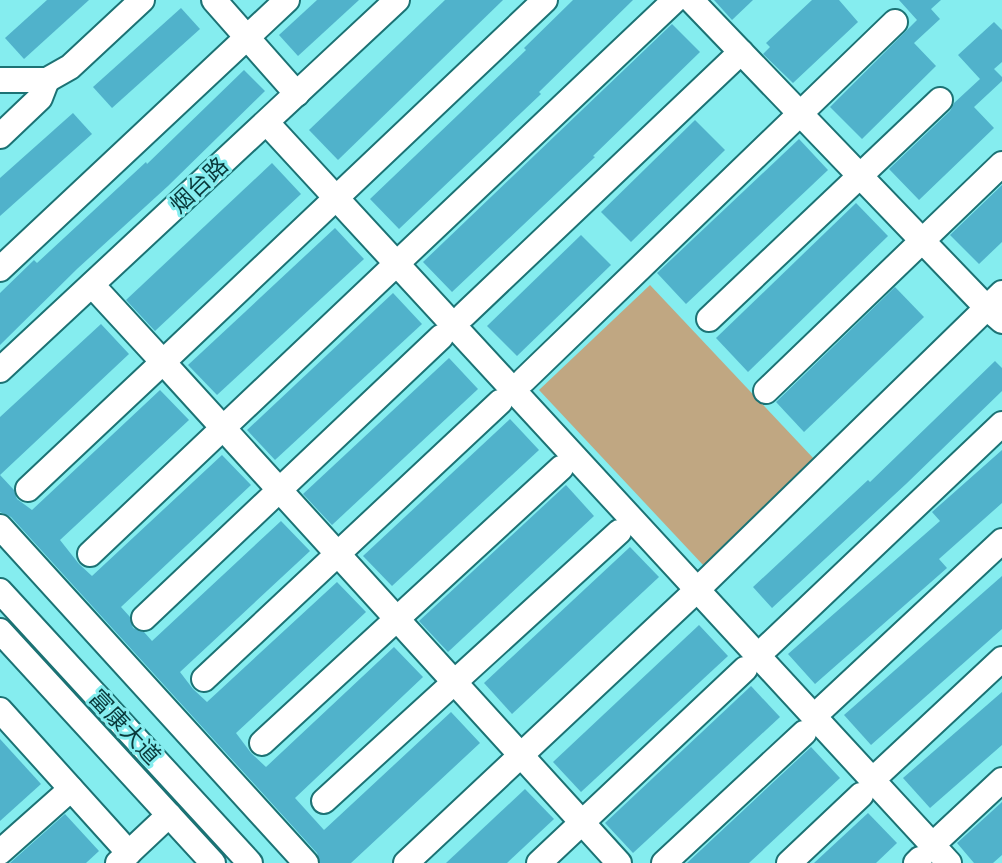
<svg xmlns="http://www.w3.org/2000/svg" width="1002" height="863" viewBox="0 0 1002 863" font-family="'Varela Round','Noto Sans SC',sans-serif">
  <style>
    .green { fill: #c0a782 }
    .building { fill: #50b2cb }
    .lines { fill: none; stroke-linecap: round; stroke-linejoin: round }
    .minor-casing { stroke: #1c7274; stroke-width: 28 }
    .minor { stroke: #fff; stroke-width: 24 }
    .labels { text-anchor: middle; stroke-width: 6; stroke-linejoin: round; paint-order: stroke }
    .street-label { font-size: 23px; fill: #09393a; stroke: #85edef }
  </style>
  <rect width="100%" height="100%" fill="#85edef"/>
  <!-- green -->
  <polygon class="green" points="650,285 815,460 704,566 539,390"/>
  <!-- building -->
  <g class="building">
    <polygon points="47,0 89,0 24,59 5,38"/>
    <polygon points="317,0 359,0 298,56 279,35"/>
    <polygon points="445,0 503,0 338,160 309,130"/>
    <polygon points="573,0 633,0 539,92 541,94 399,229 370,199 526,50 524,48"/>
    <polygon points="714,0 753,0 732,20"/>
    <polygon points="812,0 839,0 858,22 793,83 763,54 770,47 766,43"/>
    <polygon points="899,0 941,0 931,9 940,19 914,43 936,66 862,139 830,107 917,20"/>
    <polygon points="181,8 200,29 112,108 93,87"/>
    <polygon points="994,22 1002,30 1002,62 994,69 1002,77 1002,81 974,107 994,128 919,200 889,169 950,111 954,103 980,79 958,55"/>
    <polygon points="672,24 700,52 593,156 595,157 452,292 423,262"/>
    <polygon points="244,70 265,91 168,186 77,269 0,345 0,293 34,260 37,263 146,162 147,164"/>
    <polygon points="73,113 92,134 0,216 0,178"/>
    <polygon points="695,120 725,150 631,242 601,212"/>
    <polygon points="799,139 828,170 686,304 657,273"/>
    <polygon points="272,163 301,194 155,331 126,300"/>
    <polygon points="1002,185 1002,242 979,264 950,235"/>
    <polygon points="856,203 888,236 748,372 716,338"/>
    <polygon points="335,228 364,259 217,395 188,365"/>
    <polygon points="581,235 611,265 517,356 487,326"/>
    <polygon points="895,287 924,317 804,432 776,402"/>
    <polygon points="393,293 422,324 275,460 247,430"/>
    <polygon points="101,324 129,354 0,475 14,490 17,499 32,510 160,390 189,420 60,540 79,564 92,576 222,455 251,485 121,607 130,617 133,628 144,632 152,641 281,521 310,551 180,672 193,689 207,702 337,582 366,612 236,733 251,753 266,767 394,647 423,677 295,798 324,830 451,712 480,743 351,863 320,863 317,853 11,517 0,512 0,417"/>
    <polygon points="449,358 478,389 332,525 303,494"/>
    <polygon points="995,361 1002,368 1002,391 906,484 772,608 753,587 868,480 870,482"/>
    <polygon points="510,419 539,450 392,586 363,556"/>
    <polygon points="1002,450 1002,503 939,559 947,568 815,684 788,654 940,521 932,512"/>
    <polygon points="566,485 594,516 448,652 419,621"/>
    <polygon points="630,547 659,577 512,714 484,683"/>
    <polygon points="1002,576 1002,629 871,745 844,715"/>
    <polygon points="699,625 728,656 581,792 553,762"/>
    <polygon points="751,686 780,717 633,853 605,823"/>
    <polygon points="1002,692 1002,745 930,808 903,778"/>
    <polygon points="0,739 41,784 0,821"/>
    <polygon points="811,747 840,778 749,863 687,863"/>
    <polygon points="525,789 554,819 507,863 446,863"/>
    <polygon points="1002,802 1002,855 993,863 974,863 957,843"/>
    <polygon points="868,813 897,843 876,863 814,863"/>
    <polygon points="65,814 99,851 86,863 10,863"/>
  </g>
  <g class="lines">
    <!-- minor casing -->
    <g class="minor-casing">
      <g id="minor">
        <polyline points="214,0 297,94"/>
        <polyline points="545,0 163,362 619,863"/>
        <polyline points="691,0 987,308 1002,321"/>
        <polyline points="0,80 47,80 70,67 142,0"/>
        <polyline points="267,123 949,863"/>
        <polyline points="0,136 40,98 47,80"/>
        <polyline points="0,269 287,0"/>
        <polyline points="464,315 741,52"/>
        <polyline points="709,319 940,100"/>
        <polyline points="0,370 397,0"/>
        <polyline points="524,380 895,22"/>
        <polyline points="766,391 1002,164"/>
        <polyline points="28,489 163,362 92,285"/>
        <polyline points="0,527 306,863"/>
        <polyline points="90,554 675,0"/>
        <polyline points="0,591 250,863"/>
        <polyline points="144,618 441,337"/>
        <polyline points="0,631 213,863"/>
        <polyline points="768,646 1002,424"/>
        <polyline points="204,679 500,402"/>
        <polyline points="824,707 1002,541"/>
        <polyline points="0,710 129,853"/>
        <polyline points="262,743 561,468"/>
        <polyline points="882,771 1002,659"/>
        <polyline points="324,801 619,532"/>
        <polyline points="942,836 1002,780"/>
        <polyline points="0,852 71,789"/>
        <polyline points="118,863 169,815"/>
        <polyline points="406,863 697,590 1002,293"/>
        <polyline points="539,863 745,669"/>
        <polyline points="664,863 804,733"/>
        <polyline points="789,863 861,795"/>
        <polyline points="916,863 920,859"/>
      </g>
    </g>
    <!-- minor -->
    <use href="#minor" class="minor"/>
  </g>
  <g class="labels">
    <!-- street labels -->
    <g class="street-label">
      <text transform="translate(199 185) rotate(-43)" y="8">烟台路</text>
      <text transform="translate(125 727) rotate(47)" y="8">富康大道</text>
    </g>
  </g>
</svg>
